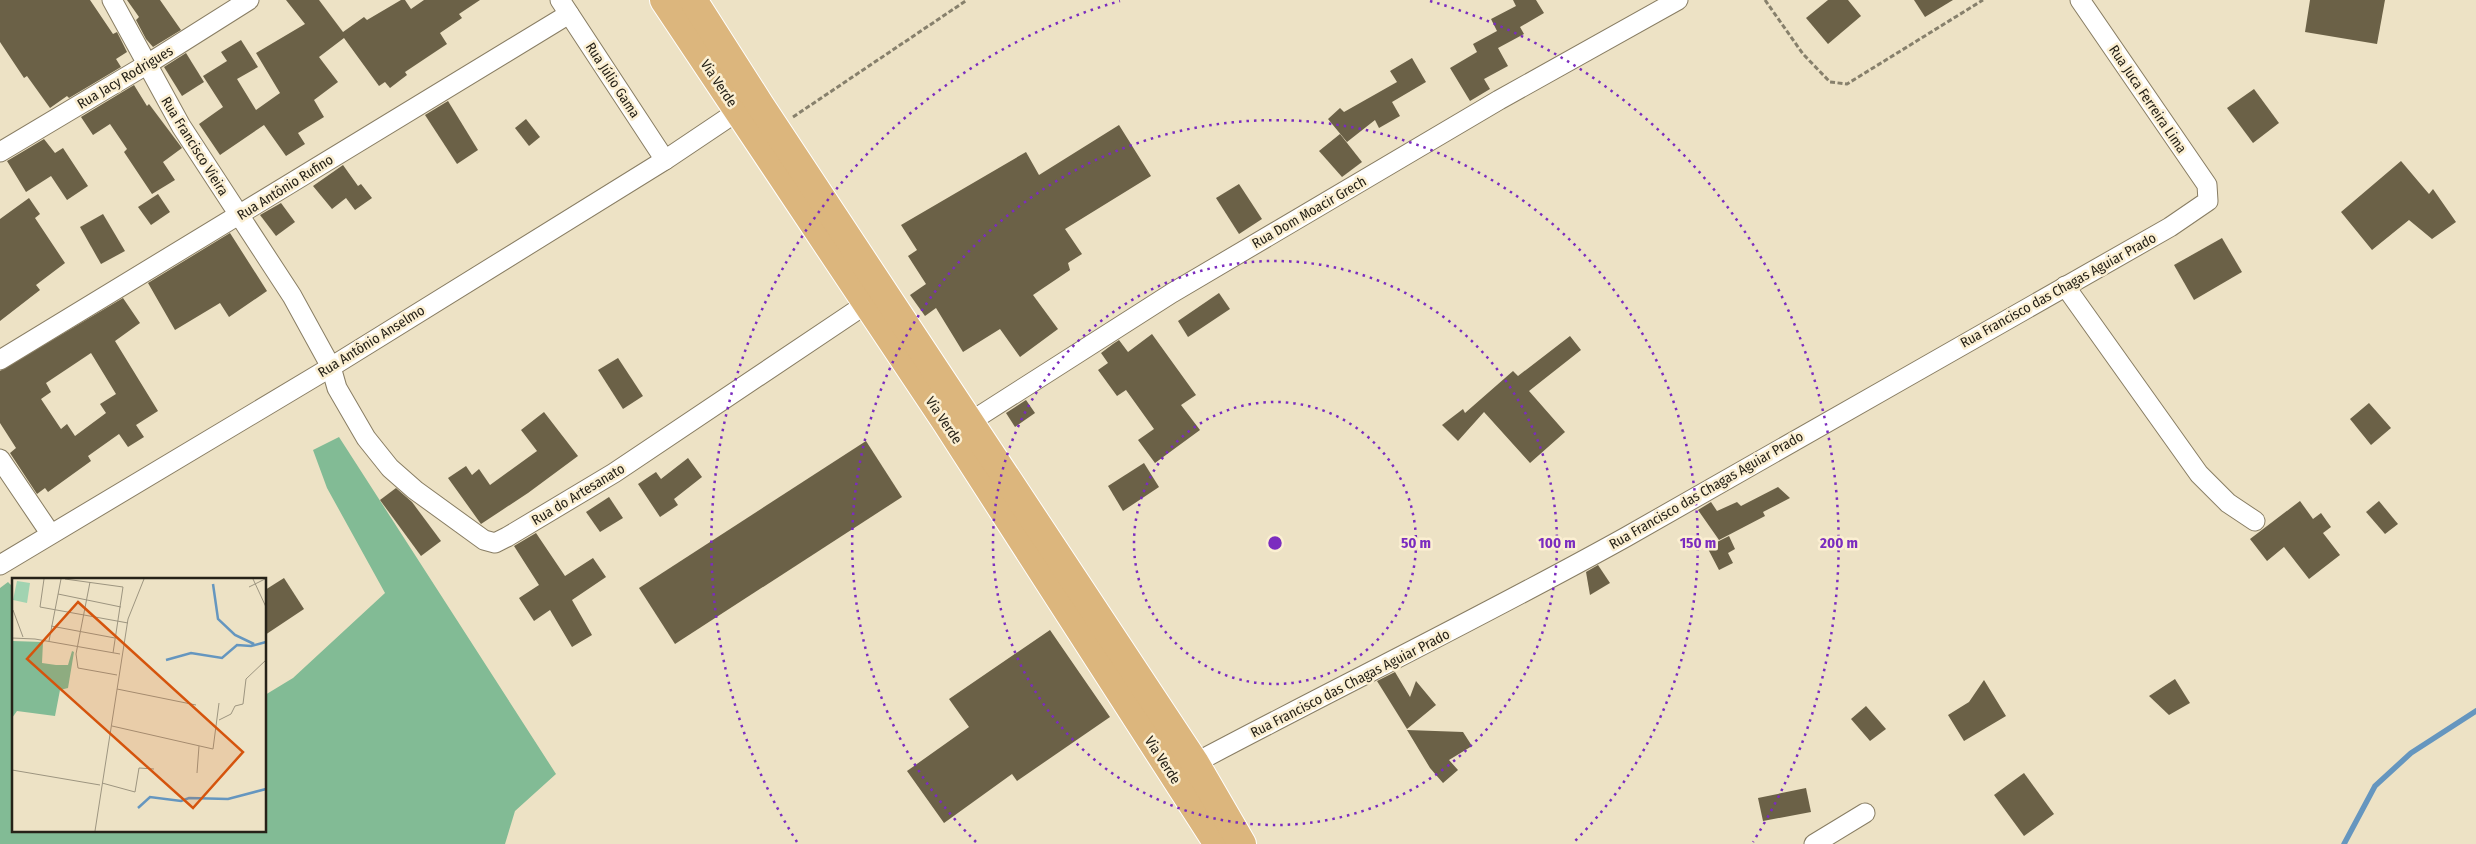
<svg xmlns="http://www.w3.org/2000/svg" width="2476" height="844" viewBox="0 0 2476 844" font-family="'Fira Sans Condensed',sans-serif">
  <style>
    .forest { fill: #82bb95 }
    .lines { fill: none; stroke-linecap: round; stroke-linejoin: round }
    .stream { stroke: #6596bf; stroke-width: 5.5 }
    .building { fill: #6b6147; fill-rule: evenodd }
    .minor-casing { stroke: #887d63; stroke-width: 21 }
    .primary-casing { stroke: #fff; stroke-width: 30 }
    .path { stroke: #87806c; stroke-width: 3; stroke-dasharray: 5 2.5; stroke-linecap: butt }
    .minor { stroke: #fff; stroke-width: 19 }
    .primary { stroke: #dcb67d; stroke-width: 28 }
    .ring { fill: none; stroke: #7b2cbf; stroke-width: 2.5; stroke-dasharray: 2.5 5 }
    .labels { text-anchor: middle; stroke-width: 5; stroke-linejoin: round; paint-order: stroke }
    .street-label { font-size: 14px; fill: #262218; stroke: #fbefd2 }
    .inset-river { fill: none; stroke: #6596bf; stroke-width: 2.5 }
    .inset-road { fill: none; stroke: #9d9580; stroke-width: 1 }
    .view { fill: #d5540d; fill-opacity: 0.15; stroke: #d5540d; stroke-width: 2.5 }
    .inset-edge { fill: none; stroke: #262218; stroke-width: 2.5 }
    .centre { fill: #7b2cbf; stroke: #fbefd2; stroke-width: 2.5 }
    .ring-label { font-size: 15px; text-anchor: middle; font-weight: bold; fill: #7b2cbf; stroke: #fbefd2; stroke-width: 5; stroke-linejoin: round; paint-order: stroke }
  </style>
  <rect width="100%" height="100%" fill="#ede2c5"/>
  <!-- forest -->
  <polygon class="forest" points="339,437 556,774 515,811 505,844 0,844 0,588 8,582 14,588 14,830 265,830 265,695 293,678 385,593 327,488 313,450"/>
  <g class="lines">
    <!-- stream -->
    <polyline class="stream" points="2344,844 2375,786 2411,753 2476,711"/>
  </g>
  <!-- building -->
  <g class="building">
    <polygon points="0,0 90,0 113,34 117,32 127,52 116,59 121,67 69,98 67,96 50,108 27,76 24,78 0,42"/>
    <polygon points="127,0 160,0 181,30 153,47 146,39 136,20 139,17"/>
    <polygon points="286,0 319,0 343,32 364,17 367,20 401,0 405,0 411,9 424,0 480,0 459,14 462,18 440,33 447,44 405,72 407,75 390,88 385,82 379,86 344,38 319,57 338,82 314,100 324,117 298,133 305,144 286,156 264,125 220,155 199,124 223,107 203,76 227,61 221,52 241,40 258,67 237,79 256,110 280,93 256,53 305,24"/>
    <polygon points="1513,0 1536,0 1544,13 1520,27 1524,34 1498,48 1508,66 1484,79 1490,89 1470,101 1450,68 1477,52 1473,44 1497,31 1491,19 1516,6"/>
    <polygon points="1828,0 1848,0 1861,16 1828,44 1806,18"/>
    <polygon points="1914,0 1953,0 1925,17"/>
    <polygon points="2310,0 2385,0 2377,44 2305,32"/>
    <polygon points="186,53 204,82 182,96 164,67"/>
    <polygon points="1412,58 1426,82 1392,102 1400,116 1379,128 1375,120 1347,142 1328,119 1340,108 1344,112 1397,82 1390,71"/>
    <polygon points="134,85 147,106 149,104 182,148 163,162 175,180 152,194 124,152 127,149 110,124 93,135 81,117"/>
    <polygon points="2254,89 2279,123 2253,143 2227,108"/>
    <polygon points="448,101 478,150 457,164 425,115"/>
    <polygon points="526,119 540,137 529,146 515,128"/>
    <polygon points="1119,125 1151,176 1065,229 1082,254 1068,263 1070,270 1033,295 1058,329 1020,357 1000,329 963,352 936,308 925,316 910,295 926,284 908,256 917,250 901,225 1026,152 1039,175"/>
    <polygon points="1340,134 1362,162 1342,177 1319,151"/>
    <polygon points="44,139 55,153 63,148 88,186 67,200 51,176 26,192 7,161"/>
    <polygon points="2401,161 2429,194 2433,189 2456,222 2432,239 2409,220 2372,250 2341,212"/>
    <polygon points="343,165 358,186 361,184 372,198 355,210 346,198 332,209 313,186"/>
    <polygon points="1239,184 1262,219 1239,234 1216,198"/>
    <polygon points="158,194 170,212 151,225 138,207"/>
    <polygon points="29,198 40,214 35,218 65,263 36,285 40,290 0,321 0,219"/>
    <polygon points="281,203 295,222 276,236 260,215"/>
    <polygon points="103,214 125,251 101,264 80,227"/>
    <polygon points="230,233 267,291 229,317 220,303 175,330 148,283"/>
    <polygon points="2222,238 2242,272 2194,300 2174,265"/>
    <polygon points="1219,293 1230,309 1188,337 1178,321"/>
    <path d="M 123,298 L 140,323 L 115,341 L 158,411 L 136,425 L 144,437 L 128,447 L 119,434 L 88,456 L 91,461 L 48,492 L 45,488 L 37,494 L 10,453 L 16,448 L 0,423 L 0,371 ZM 91,353 L 116,394 L 100,404 L 106,413 L 75,436 L 67,424 L 61,429 L 41,399 L 51,392 L 46,383 Z"/>
    <polygon points="1152,334 1196,395 1181,405 1200,430 1155,463 1138,440 1154,429 1126,390 1117,396 1098,370 1108,363 1101,353 1113,344 1119,340 1128,352"/>
    <polygon points="1570,336 1581,350 1529,391 1565,432 1530,463 1484,412 1458,441 1442,425 1463,409 1465,413 1513,371 1518,376"/>
    <polygon points="618,358 643,396 623,409 598,370"/>
    <polygon points="1026,400 1035,413 1015,427 1006,413"/>
    <polygon points="2369,403 2391,428 2371,445 2350,419"/>
    <polygon points="544,412 578,456 528,493 481,524 448,478 466,466 472,475 479,469 490,485 537,451 521,430"/>
    <polygon points="866,441 902,497 675,644 639,588"/>
    <polygon points="688,458 702,477 674,499 678,505 660,517 638,484 656,472 661,479"/>
    <polygon points="1144,463 1159,487 1123,511 1108,486"/>
    <polygon points="1778,487 1790,498 1763,512 1765,516 1719,540 1698,510 1711,502 1717,511 1737,502 1741,506"/>
    <polygon points="396,488 412,502 441,541 421,556 380,500"/>
    <polygon points="609,497 623,518 600,532 586,512"/>
    <polygon points="2300,501 2313,519 2321,513 2331,527 2323,533 2340,555 2309,579 2284,547 2267,561 2250,539"/>
    <polygon points="2379,501 2398,524 2385,534 2366,512"/>
    <polygon points="536,533 565,576 593,558 606,577 572,600 592,635 572,647 550,610 534,621 519,598 539,585 514,546"/>
    <polygon points="1729,536 1735,549 1728,553 1733,563 1719,570 1707,547"/>
    <polygon points="1598,565 1610,583 1590,595 1586,572"/>
    <polygon points="284,578 304,609 265,635 265,590"/>
    <polygon points="1050,630 1110,717 1017,781 1012,774 944,823 907,771 969,727 949,699"/>
    <polygon points="1395,672 1410,697 1416,681 1436,705 1407,729 1377,681"/>
    <polygon points="2175,679 2190,703 2169,715 2149,696"/>
    <polygon points="1984,680 2006,716 1964,741 1948,715 1969,702"/>
    <polygon points="1866,706 1886,729 1870,741 1851,719"/>
    <polygon points="1407,730 1463,732 1472,746 1449,760 1458,770 1443,783 1430,768"/>
    <polygon points="2024,773 2054,814 2024,836 1994,795"/>
    <polygon points="1806,788 1811,812 1763,821 1758,798"/>
  </g>
  <g class="lines">
    <!-- minor casing -->
    <g class="minor-casing">
      <g id="minor">
        <polyline points="112,0 181,126 292,296 331,367 337,388 366,438 390,468 415,490 484,540 495,543 507,537 614,473 866,304"/>
        <polyline points="560,0 665,160"/>
        <polyline points="0,152 146,65 249,0"/>
        <polyline points="2065,286 2199,474 2228,503 2255,521"/>
        <polyline points="0,360 569,14"/>
        <polyline points="970,422 1172,293 1499,100 1678,0"/>
        <polyline points="0,459 50,533"/>
        <polyline points="0,565 331,367 665,160 738,111"/>
        <path d="M 1195,763 C 1338,687 1484,616 1626,537 C 1808,435 1988,329 2170,227 L 2208,201 L 2207,185 L 2080,0"/>
        <polyline points="1814,844 1865,813"/>
      </g>
    </g>
    <!-- primary casing -->
    <g class="primary-casing">
      <g id="primary">
        <polyline points="664,0 946,422 1218,844"/>
        <polyline points="693,0 760,105 1195,763 1242,844"/>
      </g>
    </g>
    <!-- path -->
    <g class="path">
      <polyline points="1765,0 1803,54 1830,82 1847,84 1983,0"/>
      <polyline points="793,117 967,0"/>
    </g>
    <!-- minor -->
    <use href="#minor" class="minor"/>
    <!-- primary -->
    <use href="#primary" class="primary"/>
  </g>
  <!-- distance rings -->
  <g class="ring">
    <circle cx="1275" cy="543" r="141"/>
    <circle cx="1275" cy="543" r="282"/>
    <path d="M976 842A423 423 0 1 1 1574 842"/>
    <path d="M797 842A564 564 0 0 1 1120 1M1430 1A564 564 0 0 1 1753 842"/>
  </g>
  <g class="labels">
    <!-- street labels -->
    <g class="street-label">
      <text transform="translate(125 77) rotate(-31)" y="5">Rua Jacy Rodrigues</text>
      <text transform="translate(613 80) rotate(57)" y="5">Rua Júlio Gama</text>
      <text transform="translate(719 83) rotate(56)" y="5">Via Verde</text>
      <text transform="translate(2148 99) rotate(56)" y="5">Rua Juca Ferreira Lima</text>
      <text transform="translate(195 146) rotate(58)" y="5">Rua Francisco Vieira</text>
      <text transform="translate(285 187) rotate(-32)" y="5">Rua Antônio Rufino</text>
      <text transform="translate(1309 212) rotate(-30)" y="5">Rua Dom Moacir Grech</text>
      <text transform="translate(2058 290) rotate(-29)" y="5">Rua Francisco das Chagas Aguiar Prado</text>
      <text transform="translate(371 341) rotate(-32)" y="5">Rua Antônio Anselmo</text>
      <text transform="translate(944 420) rotate(56)" y="5">Via Verde</text>
      <text transform="translate(1706 490) rotate(-30)" y="5">Rua Francisco das Chagas Aguiar Prado</text>
      <text transform="translate(578 494) rotate(-31)" y="5">Rua do Artesanato</text>
      <text transform="translate(1350 683) rotate(-27)" y="5">Rua Francisco das Chagas Aguiar Prado</text>
      <text transform="translate(1163 760) rotate(57)" y="5">Via Verde</text>
    </g>
  </g>
  <!-- overview -->
  <g transform="translate(12 578)">
    <rect width="254" height="254" fill="#ede2c5"/>
    <path d="M 5,3 L 18,5 L 15,25 L 1,22 Z" fill="#a1d3b1"/>
    <path d="M 0,63 L 31,64 L 30,85 L 44,87 L 56,87 L 60,73 L 62,74 L 56,110 L 48,112 L 43,138 L 5,133 L 0,140 Z" fill="#82bb95"/>
    <path class="inset-river" d="M 201,6 L 206,41 L 223,57 L 242,66M 154,82 L 179,75 L 210,80 L 225,67 L 239,68 L 254,64M 126,230 L 138,219 L 169,223 L 177,220 L 216,221 L 254,211"/>
    <path class="inset-road" d="M 32,1 L 28,29 L 116,45M 53,1 L 111,9 L 101,75M 241,1 L 254,29M 78,4 L 64,76 L 66,90 L 105,97M 237,9 L 253,1M 46,16 L 109,29M 1,32 L 11,59M 39,48 L 103,60M 0,60 L 23,61 L 108,76M 37,63 L 49,1M 105,111 L 184,127M 207,142 L 219,136 L 223,128 L 231,126 L 234,101 L 254,82M 100,148 L 201,171 L 207,125M 0,192 L 88,207M 185,195 L 187,168M 90,205 L 123,214 L 127,190 L 142,191M 83,253 L 116,41 L 132,1"/>
    <path class="view" d="M 66,24 L 231,174 L 181,230 L 15,81 Z"/>
    <rect width="254" height="254" class="inset-edge"/>
  </g>
  <circle cx="1275" cy="543" r="8" class="centre"/>
  <g class="ring-label">
    <text x="1416" y="548">50 m</text>
    <text x="1557" y="548">100 m</text>
    <text x="1698" y="548">150 m</text>
    <text x="1839" y="548">200 m</text>
  </g>
</svg>
